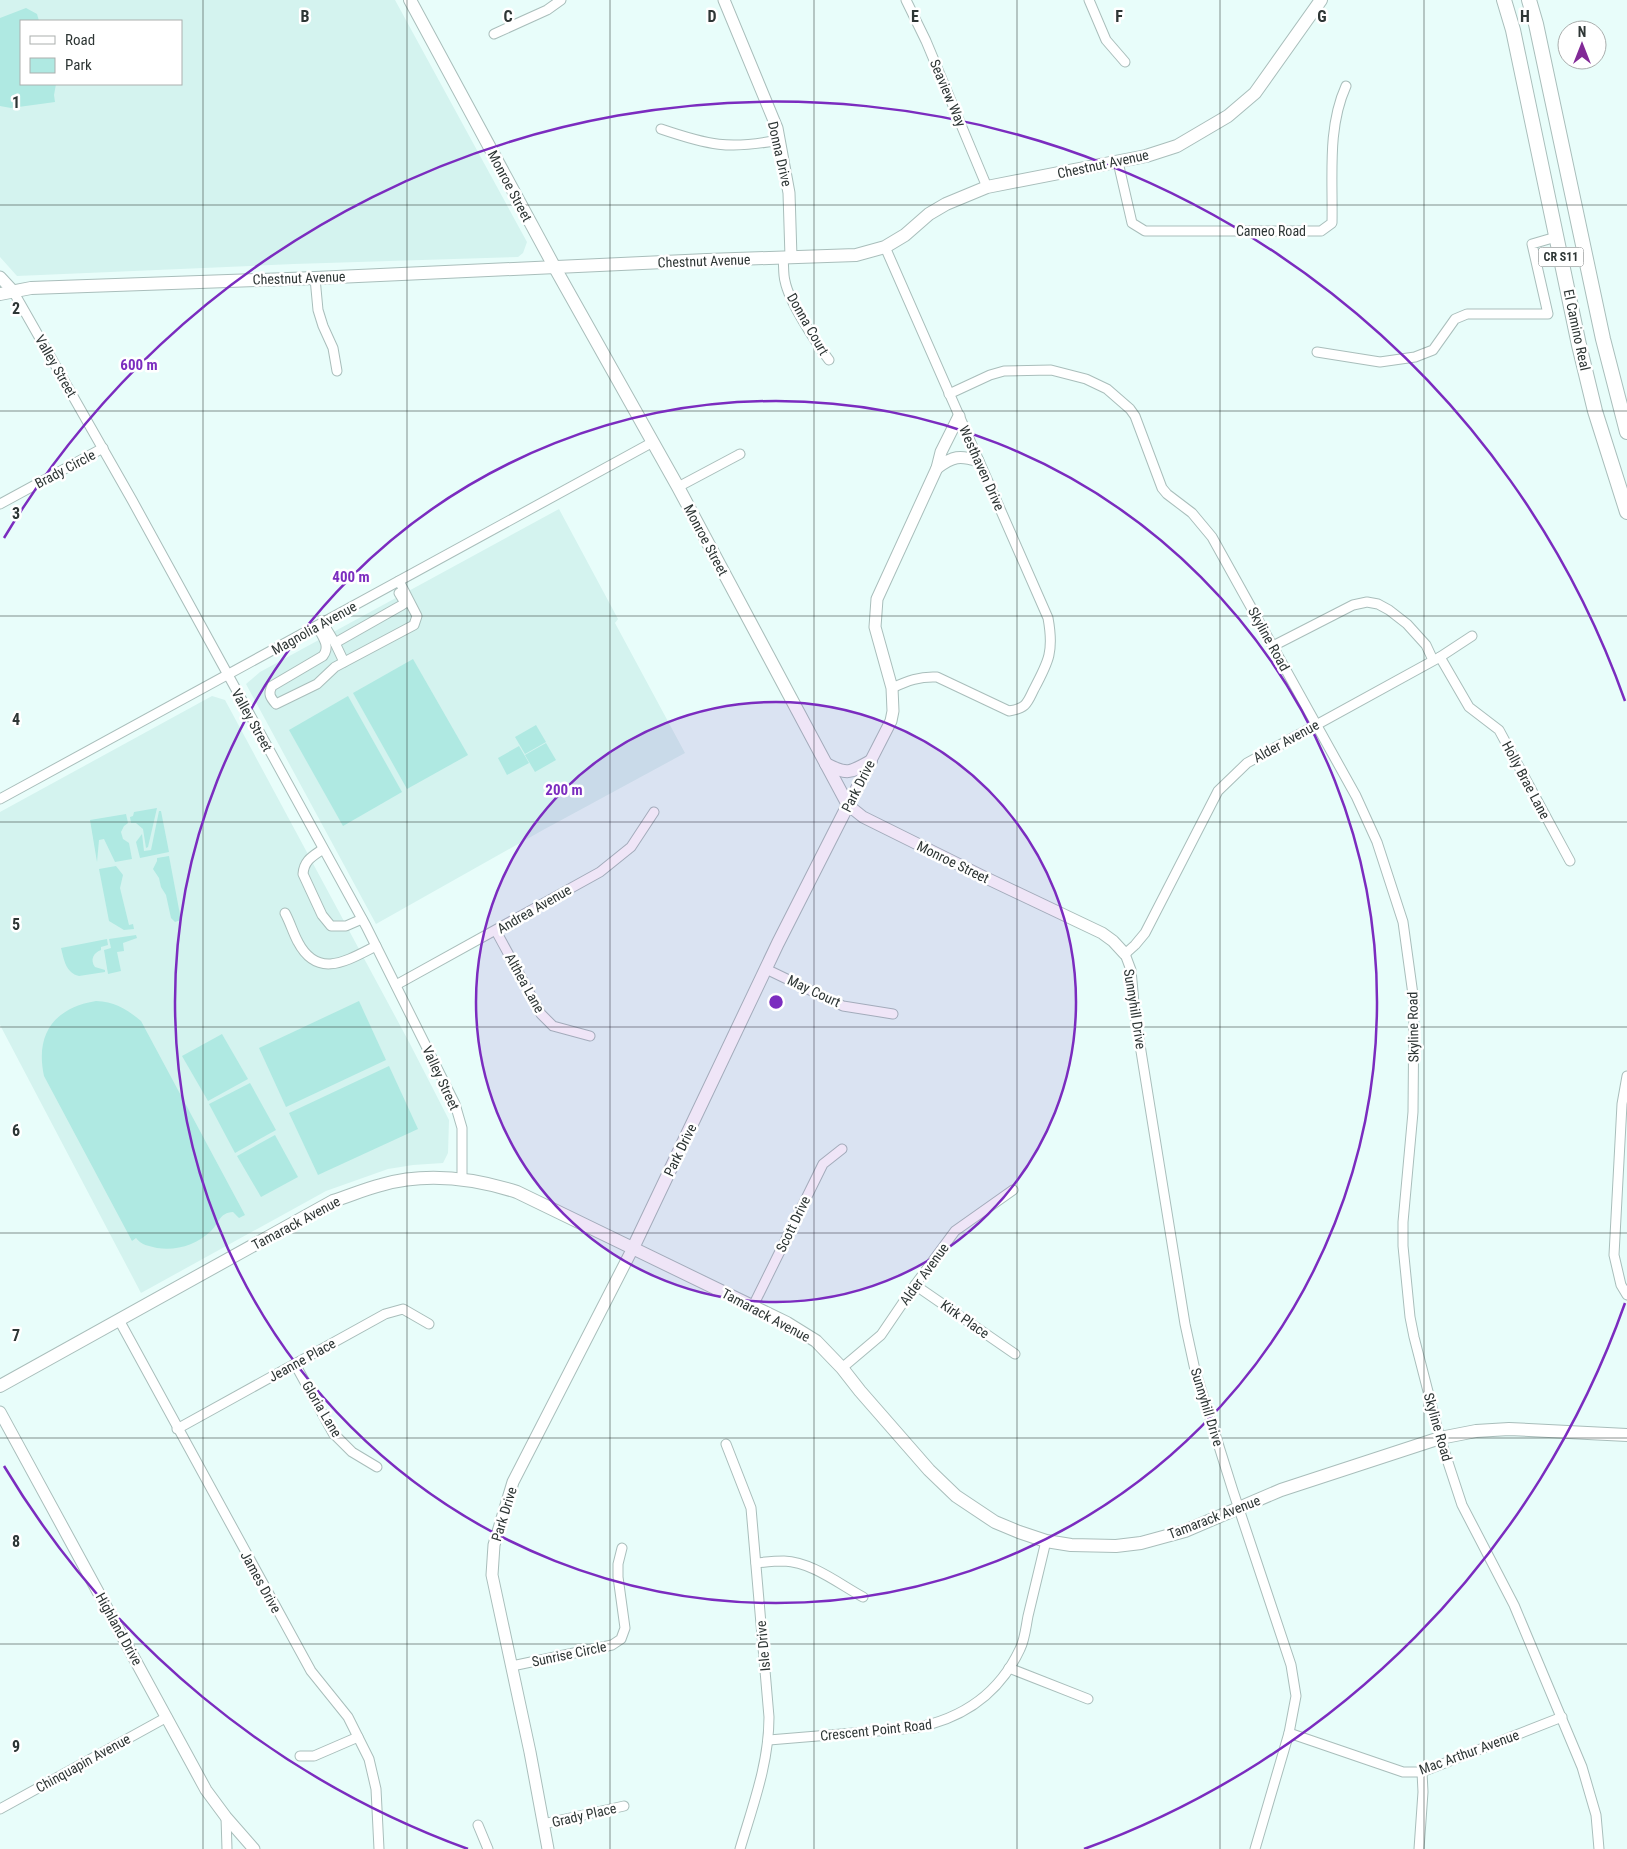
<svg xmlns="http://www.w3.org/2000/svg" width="1627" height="1849" viewBox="0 0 1627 1849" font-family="'Roboto Condensed',sans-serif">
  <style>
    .built { fill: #d4f3ef; fill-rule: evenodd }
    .green { fill: #afe9e2 }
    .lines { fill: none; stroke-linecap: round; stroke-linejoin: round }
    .minor-casing { stroke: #a9bebb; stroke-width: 11 }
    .tertiary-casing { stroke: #a9bebb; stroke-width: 13 }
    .secondary-casing { stroke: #a9bebb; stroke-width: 14 }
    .primary-casing { stroke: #a9bebb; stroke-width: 16 }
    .minor { stroke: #fff; stroke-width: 9 }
    .tertiary { stroke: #fff; stroke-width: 11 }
    .secondary { stroke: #fff; stroke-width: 12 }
    .primary { stroke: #fff; stroke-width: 14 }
    .grid { fill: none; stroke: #2e3635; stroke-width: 1; stroke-opacity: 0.55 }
    .ring { fill: none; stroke: #7b2cbf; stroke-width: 2.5 }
    .labels { text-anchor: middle; stroke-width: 5; stroke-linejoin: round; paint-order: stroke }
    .shield { fill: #fff; stroke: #6d7272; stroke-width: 1 }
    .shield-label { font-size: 12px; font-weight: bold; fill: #2e3635 }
    .street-label { font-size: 14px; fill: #2e3635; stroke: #fff }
    .grid-label { font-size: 16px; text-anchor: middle; font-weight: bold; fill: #2e3635; stroke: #fff; stroke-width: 5; stroke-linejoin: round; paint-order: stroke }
    .centre { fill: #7b2cbf; stroke: #fff; stroke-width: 2.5 }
    .ring-label { font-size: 15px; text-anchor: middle; font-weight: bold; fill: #7b2cbf; stroke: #fff; stroke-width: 5; stroke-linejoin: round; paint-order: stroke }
  </style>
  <rect width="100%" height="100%" fill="#e8fdfa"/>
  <!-- built -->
  <g class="built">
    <path d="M 0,0 L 395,0 L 527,242 L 523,253 L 518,257 L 294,264 L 17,276 L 0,257 ZM 21,21 L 181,21 L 181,84 L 21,84 Z"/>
    <polygon points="559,509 618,619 615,623 685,753 543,830 376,924 246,684 260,672"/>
    <polygon points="212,696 225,700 409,1042 449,1120 448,1153 443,1163 413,1165 388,1169 326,1191 141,1293 0,1025 0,812"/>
  </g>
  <!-- green -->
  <g class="green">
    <polygon points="26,8 37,14 39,21 21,21 21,84 56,84 54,95 55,102 11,108 0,106 0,18"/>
    <polygon points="413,659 468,755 407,789 353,693"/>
    <polygon points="348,696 402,792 343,826 289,730"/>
    <polygon points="536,725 546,742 525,754 515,737"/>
    <polygon points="546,743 556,760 535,772 525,755"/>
    <polygon points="519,746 529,763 507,775 498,758"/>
    <polygon points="157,808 148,847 146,848 143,829 136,823 131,823 130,817 133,816 134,812"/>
    <polygon points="159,811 161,811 169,852 140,858 136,842 142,834 144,851 151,850"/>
    <polygon points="126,814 128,823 124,826 121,832 123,839 129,843 132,859 115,862 104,839 99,840 97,862 90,820"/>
    <polygon points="169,856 181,920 175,922 171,918 166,895 161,887 159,878 153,869 157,861 157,858"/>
    <polygon points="116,866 123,875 120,888 129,925 133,924 134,929 124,930 109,921 99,869"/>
    <polygon points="136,935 137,938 123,943 124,951 117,952 121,971 108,974 104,950 111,948 109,939"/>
    <path d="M 107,939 L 108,945 L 101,947 L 101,950 C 93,953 90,960 95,967 L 105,970 L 105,972 L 79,976 C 66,973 64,960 61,948 Z"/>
    <path d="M 96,1001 C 115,1002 127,1009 141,1021 L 245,1215 L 239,1218 L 233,1212 C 219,1213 220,1222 211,1231 C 196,1245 177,1251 157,1248 C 149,1246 141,1245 136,1238 L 132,1241 L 44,1076 C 35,1034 54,1008 96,1001 Z"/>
    <polygon points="359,1001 386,1060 286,1107 259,1048"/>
    <polygon points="222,1034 248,1079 208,1101 182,1056"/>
    <polygon points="389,1066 418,1129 318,1175 289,1113"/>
    <polygon points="250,1083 276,1130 235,1153 209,1104"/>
    <polygon points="275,1135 298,1177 261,1197 237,1156"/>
  </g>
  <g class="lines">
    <!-- minor casing -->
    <g class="minor-casing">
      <g id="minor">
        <polyline points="906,0 926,41 987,187"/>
        <polyline points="1089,0 1106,40 1125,62"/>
        <polyline points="494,34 547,10 561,0"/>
        <path d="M 661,129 C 708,145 729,150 778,140"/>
        <path d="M 1118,162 L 1132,223 L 1145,231 L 1321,231 L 1332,223 C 1333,177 1327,128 1346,86"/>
        <path d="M 885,247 L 1048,618 C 1054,651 1049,661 1034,689 C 1027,703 1027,708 1009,711 L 937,677 C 920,676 907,681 892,688"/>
        <path d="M 783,258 C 784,265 783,274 785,281 C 789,302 816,343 829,360"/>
        <polyline points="315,278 318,310 323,326 333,348 337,371"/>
        <polyline points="13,291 132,500 366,926 455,1104 462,1128 462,1179"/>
        <polyline points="1317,352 1380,362 1415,357 1433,350 1455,319 1467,314 1548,314 1532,244 1556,237"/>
        <polyline points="949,394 990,375 1004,371 1051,370 1086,379 1107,389 1130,409 1135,416 1162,488 1167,494 1192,513 1212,537 1356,796 1377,842 1403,922 1414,1002 1413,1112 1403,1222 1403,1246 1410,1317 1414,1337 1440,1438 1462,1505 1514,1605 1582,1767 1596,1815 1599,1849"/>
        <polyline points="678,487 740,454"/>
        <polyline points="0,504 103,448"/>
        <polyline points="323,623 335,643 402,605 405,603 399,593"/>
        <path d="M 317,626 C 322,636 331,646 323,656 L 272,686 C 268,694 270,697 276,704 L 317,684 L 335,667 L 414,625 L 417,616 L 399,581"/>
        <polyline points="335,643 344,662"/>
        <polyline points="1273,646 1353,605 1367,602 1378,604 1389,610 1407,624 1426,645 1433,660"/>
        <polyline points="1440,657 1469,707 1499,730 1570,861"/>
        <polyline points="0,799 653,442"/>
        <path d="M 323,849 C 313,856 304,860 303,874 L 322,915 L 331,926 L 346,926 L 362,919"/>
        <path d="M 285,913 C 290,922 293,933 298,942 C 318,980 348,960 376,946"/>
        <polyline points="496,931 541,1014 553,1026 590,1036"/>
        <polyline points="766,969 843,1006 893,1014"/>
        <polyline points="396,985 600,872 631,847 654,812"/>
        <polyline points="1627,1076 1622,1104 1614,1255 1621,1285 1627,1295"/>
        <polyline points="915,1285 1015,1354"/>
        <polyline points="753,1306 823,1164 842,1149"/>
        <polyline points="119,1320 311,1671 348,1717 369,1759 376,1789 379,1849"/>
        <polyline points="295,1364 333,1433 352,1452 377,1467"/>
        <polyline points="842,1368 881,1335 915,1285 955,1231 1013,1190"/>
        <polyline points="177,1429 385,1314 403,1309 429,1324"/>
        <path d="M 726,1444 L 751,1508 L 769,1717 C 769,1763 753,1805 740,1849"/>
        <path d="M 756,1563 C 765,1562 775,1561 784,1561 C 812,1562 839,1584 863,1597"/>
        <polyline points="512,1666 612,1645 621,1639 625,1628 618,1577 618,1564 622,1548"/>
        <polyline points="1009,1668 1088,1699"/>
        <polyline points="1289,1733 1403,1772 1422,1772 1562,1717"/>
        <path d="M 769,1740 L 914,1728 C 962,1719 999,1694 1020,1649 C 1025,1639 1026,1626 1028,1616 C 1034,1591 1040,1566 1046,1541"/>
        <polyline points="300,1756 314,1756 358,1737"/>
        <polyline points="0,1809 167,1717"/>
        <polyline points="226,1817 227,1849"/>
        <polyline points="543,1824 624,1806"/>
        <polyline points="478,1825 488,1849"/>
        <polyline points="1255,1849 1289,1733 1296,1696 1291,1665 1233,1491 1195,1370 1185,1324 1135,1014 1131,970 1125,954 1135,945 1145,933 1218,791 1247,763 1440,657 1472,636"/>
        <polyline points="1419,1849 1423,1792 1422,1772"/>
      </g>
    </g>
    <!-- tertiary casing -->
    <g class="tertiary-casing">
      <g id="tertiary">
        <polyline points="724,0 777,128 789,193 791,257"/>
        <polyline points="0,277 13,291"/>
        <polyline points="959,416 941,452 937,468 877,599 875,627 892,688 893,711 891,721 848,805 863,817 982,876 1102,933 1113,941 1125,954"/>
        <path d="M 937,468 C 953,456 960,455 978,461"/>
        <polyline points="0,1412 206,1790 226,1817 254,1849"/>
        <polyline points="548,1849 530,1752 492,1575 494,1545 513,1482 633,1248"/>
      </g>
    </g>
    <!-- secondary casing -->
    <g class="secondary-casing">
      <g id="secondary">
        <polyline points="410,0 555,268 678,487 848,805 778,943 633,1248"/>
        <polyline points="0,294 31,288 315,278 707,260 856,255 885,247 905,235 929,214 946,204 987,187 1146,156 1177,146 1228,116 1255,93 1321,0"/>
        <path d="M 826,764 C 847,775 850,773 871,761"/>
        <path d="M 0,1386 L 333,1201 C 349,1196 365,1189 381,1185 C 426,1172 473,1178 517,1192 L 787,1323 L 816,1341 L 842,1368 L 860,1391 L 929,1470 L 956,1496 L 995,1522 L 1019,1532 L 1046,1541 L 1071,1545 L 1116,1546 L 1141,1543 L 1185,1531 L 1281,1490 L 1440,1438 L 1476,1431 L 1509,1429 L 1627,1435"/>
      </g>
    </g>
    <!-- primary casing -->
    <g class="primary-casing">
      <g id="primary">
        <polyline points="1504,0 1513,30 1579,345 1595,411 1627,512"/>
        <polyline points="1529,0 1536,24 1603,339 1627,432"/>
      </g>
    </g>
    <!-- minor -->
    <use href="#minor" class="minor"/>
    <!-- tertiary -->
    <use href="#tertiary" class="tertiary"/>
    <!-- secondary -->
    <use href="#secondary" class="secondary"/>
    <!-- primary -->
    <use href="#primary" class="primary"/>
  </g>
  <!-- grid -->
  <path class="grid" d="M 203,0 L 203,1849M 407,0 L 407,1849M 610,0 L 610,1849M 814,0 L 814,1849M 1017,0 L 1017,1849M 1220,0 L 1220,1849M 1424,0 L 1424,1849M 0,205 L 1627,205M 0,411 L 1627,411M 0,616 L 1627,616M 0,822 L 1627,822M 0,1027 L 1627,1027M 0,1233 L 1627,1233M 0,1438 L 1627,1438M 0,1644 L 1627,1644"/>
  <!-- distance rings -->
  <circle cx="776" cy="1002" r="300" fill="#7b2cbf" fill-opacity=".12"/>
  <g class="ring">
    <circle cx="776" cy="1002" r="300"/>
    <circle cx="776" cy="1002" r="601"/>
    <path d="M1625 1303A901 901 0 0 1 1084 1849M468 1849A901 901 0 0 1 4 1466M4 538A901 901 0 0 1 1625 701"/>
  </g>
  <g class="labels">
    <!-- shield labels -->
    <rect class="shield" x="1538.5" y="247.5" width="45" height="19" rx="4"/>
    <g class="shield-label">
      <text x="1561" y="261">CR S11</text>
    </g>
    <!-- street labels -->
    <g class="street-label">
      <text transform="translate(948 93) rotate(67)" y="5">Seaview Way</text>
      <text transform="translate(780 154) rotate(77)" y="5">Donna Drive</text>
      <text transform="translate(1103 164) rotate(-12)" y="5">Chestnut Avenue</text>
      <text transform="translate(510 186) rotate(62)" y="5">Monroe Street</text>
      <text x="1271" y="236">Cameo Road</text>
      <text transform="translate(704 261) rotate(-2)" y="5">Chestnut Avenue</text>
      <text transform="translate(299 278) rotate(-2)" y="5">Chestnut Avenue</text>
      <text transform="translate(808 324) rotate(60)" y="5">Donna Court</text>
      <text transform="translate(1577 330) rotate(78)" y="5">El Camino Real</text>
      <text transform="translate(56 366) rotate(60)" y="5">Valley Street</text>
      <text transform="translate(982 468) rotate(66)" y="5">Westhaven Drive</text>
      <text transform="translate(65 469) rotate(-28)" y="5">Brady Circle</text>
      <text transform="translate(706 540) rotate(62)" y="5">Monroe Street</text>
      <text transform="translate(314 628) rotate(-29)" y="5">Magnolia Avenue</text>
      <text transform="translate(1269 639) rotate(61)" y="5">Skyline Road</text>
      <text transform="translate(252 720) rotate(61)" y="5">Valley Street</text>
      <text transform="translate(1286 741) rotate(-29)" y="5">Alder Avenue</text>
      <text transform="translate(1526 780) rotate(62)" y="5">Holly Brae Lane</text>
      <text transform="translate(858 786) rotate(-63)" y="5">Park Drive</text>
      <text transform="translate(953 862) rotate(26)" y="5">Monroe Street</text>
      <text transform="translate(534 909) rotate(-30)" y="5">Andrea Avenue</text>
      <text transform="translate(525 983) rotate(61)" y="5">Althea Lane</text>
      <text transform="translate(814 991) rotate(25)" y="5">May Court</text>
      <text transform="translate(1135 1009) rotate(81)" y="5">Sunnyhill Drive</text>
      <text transform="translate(1413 1027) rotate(-91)" y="5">Skyline Road</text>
      <text transform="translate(441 1078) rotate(65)" y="5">Valley Street</text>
      <text transform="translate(680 1150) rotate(-64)" y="5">Park Drive</text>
      <text transform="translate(296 1223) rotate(-28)" y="5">Tamarack Avenue</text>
      <text transform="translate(793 1224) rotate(-64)" y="5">Scott Drive</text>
      <text transform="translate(924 1274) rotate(-54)" y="5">Alder Avenue</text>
      <text transform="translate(766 1315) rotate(28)" y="5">Tamarack Avenue</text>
      <text transform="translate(965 1319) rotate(35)" y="5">Kirk Place</text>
      <text transform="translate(302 1360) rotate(-29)" y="5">Jeanne Place</text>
      <text transform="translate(1207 1407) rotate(73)" y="5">Sunnyhill Drive</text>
      <text transform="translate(322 1409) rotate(59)" y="5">Gloria Lane</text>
      <text transform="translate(1438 1427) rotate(74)" y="5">Skyline Road</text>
      <text transform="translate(504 1514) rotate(-73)" y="5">Park Drive</text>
      <text transform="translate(1214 1517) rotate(-21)" y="5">Tamarack Avenue</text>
      <text transform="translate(261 1582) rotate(61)" y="5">James Drive</text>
      <text transform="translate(119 1629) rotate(61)" y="5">Highland Drive</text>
      <text transform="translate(763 1646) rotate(-95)" y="5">Isle Drive</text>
      <text transform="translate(569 1654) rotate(-12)" y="5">Sunrise Circle</text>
      <text transform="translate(876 1730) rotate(-6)" y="5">Crescent Point Road</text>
      <text transform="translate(1469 1752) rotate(-20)" y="5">Mac Arthur Avenue</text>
      <text transform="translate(83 1763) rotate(-29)" y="5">Chinquapin Avenue</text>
      <text transform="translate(584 1815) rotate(-13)" y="5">Grady Place</text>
    </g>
  </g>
  <g class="grid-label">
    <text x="305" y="22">B</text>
    <text x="508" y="22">C</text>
    <text x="712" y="22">D</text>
    <text x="915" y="22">E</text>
    <text x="1119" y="22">F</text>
    <text x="1322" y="22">G</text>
    <text x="1525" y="22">H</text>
    <text x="16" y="108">1</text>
    <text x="16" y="314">2</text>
    <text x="16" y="519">3</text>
    <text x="16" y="725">4</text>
    <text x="16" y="930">5</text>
    <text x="16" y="1136">6</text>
    <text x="16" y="1341">7</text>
    <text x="16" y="1547">8</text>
    <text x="16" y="1752">9</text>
  </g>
  <circle cx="776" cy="1002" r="8" class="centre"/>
  <g class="ring-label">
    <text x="139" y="370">600 m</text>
    <text x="351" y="582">400 m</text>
    <text x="564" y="795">200 m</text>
  </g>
  <!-- legend -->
  <rect x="20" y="20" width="162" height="65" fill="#ffffff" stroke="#abafae"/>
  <rect x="30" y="36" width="25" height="8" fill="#ffffff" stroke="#abafae"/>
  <text x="65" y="45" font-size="15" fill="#2e3635">Road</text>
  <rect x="30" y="58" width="25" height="15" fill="#afe9e2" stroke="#abafae"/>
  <text x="65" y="70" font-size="15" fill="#2e3635">Park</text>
  <!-- north arrow -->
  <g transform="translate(1582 45)"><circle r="24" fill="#ffffff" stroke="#abafae"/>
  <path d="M0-4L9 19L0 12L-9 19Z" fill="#822a97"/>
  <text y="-8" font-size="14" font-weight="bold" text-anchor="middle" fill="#2e3635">N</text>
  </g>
</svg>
